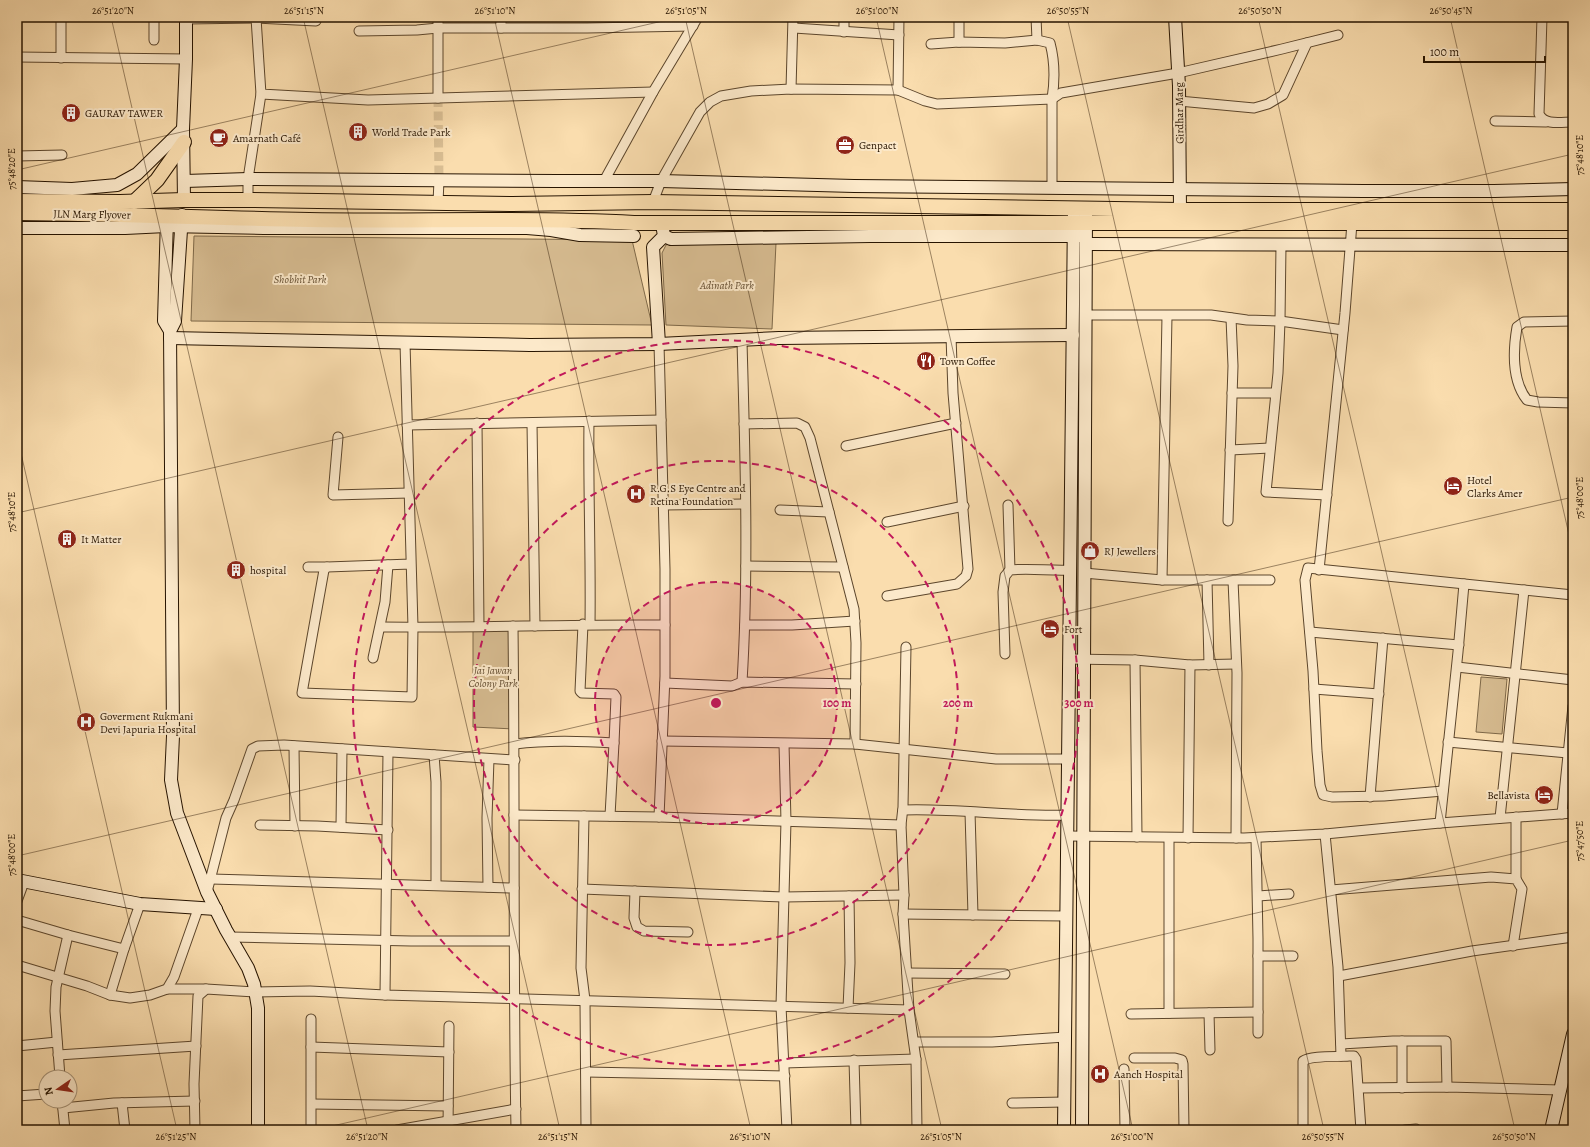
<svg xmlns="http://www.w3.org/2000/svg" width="1590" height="1147" viewBox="0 0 1590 1147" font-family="Alegreya,serif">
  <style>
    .green { fill: #d6bb90; stroke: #7e6848 }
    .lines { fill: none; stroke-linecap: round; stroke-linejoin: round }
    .street-tunnel { stroke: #dabf94; stroke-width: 9; stroke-dasharray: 9 4.5; stroke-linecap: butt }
    .street-casing { stroke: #5c462c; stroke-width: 11 }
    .secondary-casing { stroke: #271400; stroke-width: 14 }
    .primary-casing { stroke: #271400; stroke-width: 16 }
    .street { stroke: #fce9ca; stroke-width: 9 }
    .secondary { stroke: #fce9ca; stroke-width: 12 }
    .primary { stroke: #faddae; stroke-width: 14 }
    .ticks { fill: none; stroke: #271400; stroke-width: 1; stroke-opacity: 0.45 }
    .ring { fill: none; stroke: #c2185b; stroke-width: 2; stroke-dasharray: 7 5 }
    .labels { text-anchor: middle; stroke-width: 4; stroke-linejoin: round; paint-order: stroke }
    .poi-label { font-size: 11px; fill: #271400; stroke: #fce9ca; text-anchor: start }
    .street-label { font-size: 11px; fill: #271400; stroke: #fce9ca }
    .park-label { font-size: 11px; font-style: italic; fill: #644e32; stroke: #fce9ca }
    .centre { fill: #c2185b; stroke: #fce9ca; stroke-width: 2 }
    .ring-label { font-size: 12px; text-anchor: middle; font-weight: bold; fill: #c2185b; stroke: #fce9ca; stroke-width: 4; stroke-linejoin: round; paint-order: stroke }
    .neatline { fill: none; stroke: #271400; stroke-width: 1.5 }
    .ticks-label { font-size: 10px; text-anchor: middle; fill: #271400 }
  </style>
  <rect width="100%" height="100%" fill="#faddae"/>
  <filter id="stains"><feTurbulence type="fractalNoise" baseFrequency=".005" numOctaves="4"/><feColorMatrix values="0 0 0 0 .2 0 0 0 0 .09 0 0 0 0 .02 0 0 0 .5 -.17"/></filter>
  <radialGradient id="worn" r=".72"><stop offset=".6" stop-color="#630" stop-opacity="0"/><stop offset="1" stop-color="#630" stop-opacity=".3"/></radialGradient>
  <!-- green -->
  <g class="green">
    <polygon points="194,236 632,240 652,325 191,321"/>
    <polygon points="671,242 776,243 772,329 666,325 662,253 666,245"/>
    <polygon points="473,626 513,626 514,729 473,727"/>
    <polygon points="1481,677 1507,679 1502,734 1476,732"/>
  </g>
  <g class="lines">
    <!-- street-tunnel -->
    <polyline class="street-tunnel" points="438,98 439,180"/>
    <!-- street casing -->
    <g class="street-casing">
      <g id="street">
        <polyline points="61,17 61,58"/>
        <polyline points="959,17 959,42"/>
        <polyline points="1036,17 1037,40"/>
        <path d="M 1542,17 L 1539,114 C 1545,126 1561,122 1573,122"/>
        <polyline points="256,18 261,94 368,100 653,92"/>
        <polyline points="186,19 256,18 316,21"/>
        <polyline points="501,28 501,17"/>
        <polyline points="794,28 899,35"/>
        <polyline points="359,31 417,30 438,28 587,28 693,26"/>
        <polyline points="844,32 844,17"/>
        <polyline points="154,40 154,17"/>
        <path d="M 931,44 L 959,42 L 1005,43 L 1037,40 L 1050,43 C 1055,62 1055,80 1052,99"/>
        <polyline points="17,57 186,59"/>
        <polyline points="791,89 793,17"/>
        <polyline points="898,90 899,17"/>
        <polyline points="438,98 438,17"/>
        <polyline points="1052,99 1061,93 1178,73 1282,49 1338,35"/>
        <polyline points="1179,101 1254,108 1268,104 1283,95 1307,43"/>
        <polyline points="1495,121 1546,122"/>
        <polyline points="17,156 62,155"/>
        <polyline points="604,181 653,92 698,17"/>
        <polyline points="248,200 248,179 261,94"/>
        <polyline points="653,202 661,181 700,112 710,102 721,96 751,91 791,89 898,90 925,101 937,104 1052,99 1052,188"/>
        <polyline points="438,203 439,180"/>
        <polyline points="1281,245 1280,321 1278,373 1266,492 1327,495"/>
        <polyline points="1085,315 1211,315 1247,320 1280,321 1343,330"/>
        <path d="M 1573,321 L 1524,322 L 1517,327 C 1513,350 1512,381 1527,400 L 1538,402 L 1573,403"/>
        <path d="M 742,341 C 745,454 749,568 742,682"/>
        <polyline points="405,343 413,627 412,697 302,693 324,570 327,567 411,564"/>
        <polyline points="1232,393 1275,393"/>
        <path d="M 589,421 C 588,489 591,556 590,624"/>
        <polyline points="477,423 479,626"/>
        <polyline points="532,423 535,626"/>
        <polyline points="744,424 797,423 805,427 810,438 854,609 856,643 855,744"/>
        <polyline points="407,425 661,420"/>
        <polyline points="338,437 333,495 409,493"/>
        <polyline points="846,446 956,423"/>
        <polyline points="1230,450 1270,448"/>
        <polyline points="663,505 745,504"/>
        <polyline points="1008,505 1010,570"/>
        <polyline points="780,510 829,512"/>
        <polyline points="1228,521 1233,366 1231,318"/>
        <polyline points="887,522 964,506"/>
        <polyline points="746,566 843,567"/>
        <polyline points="308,567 327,567"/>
        <polyline points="1319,570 1345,313 1352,223"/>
        <polyline points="1084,573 1162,580 1270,580"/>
        <polyline points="1162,580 1167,316"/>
        <polyline points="1207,580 1209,665"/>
        <polyline points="1233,580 1237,673 1236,838"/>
        <polyline points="887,596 957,584 966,576 968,569 953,393 951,336"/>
        <polyline points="583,624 580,691 582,693 614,694 616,697 614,743"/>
        <polyline points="745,625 792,625 855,621"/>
        <path d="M 513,626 C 515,794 513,962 516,1130"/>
        <path d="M 381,627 C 476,628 570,624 665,625"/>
        <polyline points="1310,632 1459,645"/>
        <path d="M 1005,654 L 1003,592 L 1005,576 L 1010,570 C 1030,568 1050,571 1070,570"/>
        <polyline points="373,658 385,602 388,565"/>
        <polyline points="1069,659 1135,660 1190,665 1236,664"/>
        <polyline points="1135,660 1137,837"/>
        <polyline points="1457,667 1573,680"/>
        <polyline points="665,683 732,686 742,682 856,684"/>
        <polyline points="1314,689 1379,694"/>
        <polyline points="662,741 855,744 996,759 1068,759"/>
        <polyline points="1448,742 1568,753"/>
        <path d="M 515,744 C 547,740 581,741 614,743 L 610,816"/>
        <polyline points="784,744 786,821 781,1006 787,1130"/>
        <polyline points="294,746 295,826"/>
        <polyline points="434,755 436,782 436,885"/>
        <polyline points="1443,791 1384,796 1332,797 1323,795 1320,785 1317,751 1313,671 1305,580 1308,568 1573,595"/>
        <polyline points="1370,797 1383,638"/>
        <path d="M 903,810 C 958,808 1012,817 1068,815"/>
        <polyline points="970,812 973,915"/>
        <polyline points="1562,814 1573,706"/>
        <polyline points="514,815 659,817 901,825"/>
        <polyline points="584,816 581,968 585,1000 586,1130"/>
        <polyline points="659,817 665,676 665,569 659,344"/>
        <polyline points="1500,818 1524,590"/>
        <polyline points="1440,823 1458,652 1464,584"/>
        <polyline points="260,825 317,826 388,830"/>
        <polyline points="341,827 342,749"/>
        <polyline points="1325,834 1338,967 1341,1056"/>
        <polyline points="1067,836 1244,838 1325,834 1440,823 1573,813"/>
        <polyline points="1169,838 1169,1013"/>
        <polyline points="1188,838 1190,665"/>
        <polyline points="1256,838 1258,939 1258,1033"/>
        <polyline points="211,879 514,888"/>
        <polyline points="1516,879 1516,817"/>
        <polyline points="488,887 487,818 489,759"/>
        <polyline points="582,889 784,897 904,895"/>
        <polyline points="1331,890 1491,877 1516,879 1522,889 1513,946"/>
        <polyline points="635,891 634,918 637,927 644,931 688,932"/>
        <polyline points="207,892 226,818 234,800 252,749 258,746 284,745 515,760"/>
        <polyline points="1258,896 1289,894"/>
        <polyline points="17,901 24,882"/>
        <polyline points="903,914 1066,916"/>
        <polyline points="17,920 68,935 124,949"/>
        <polyline points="230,937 411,941 514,941"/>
        <polyline points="1258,956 1293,956"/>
        <polyline points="17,965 87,986 110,995 130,998 150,995 167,989 174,977 198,909"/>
        <polyline points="907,973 1005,974"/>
        <polyline points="1339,976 1472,951 1573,937"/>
        <polyline points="167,989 206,989"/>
        <polyline points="110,995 124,949 140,904"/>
        <polyline points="385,995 388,752"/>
        <polyline points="848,1008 850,963 849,896"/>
        <polyline points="909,1010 916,1060 917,1130"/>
        <polyline points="1209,1013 1210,1050"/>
        <polyline points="1131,1014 1258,1012"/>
        <polyline points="1402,1041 1402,1088"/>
        <polyline points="914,1042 992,1042 1065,1037"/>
        <polyline points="1341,1044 1393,1041 1446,1041 1447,1087"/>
        <polyline points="17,1046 57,1042"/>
        <polyline points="311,1047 449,1052"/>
        <polyline points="58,1055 196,1046"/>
        <polyline points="1134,1058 1175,1058 1182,1060 1183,1064 1184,1130"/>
        <polyline points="854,1060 856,1130"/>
        <polyline points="784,1063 916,1059"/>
        <polyline points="1124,1069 1125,1130"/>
        <polyline points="586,1072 785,1076"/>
        <polyline points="60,1077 55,1011 56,987 68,935"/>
        <polyline points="1359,1088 1447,1087 1560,1090"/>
        <polyline points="17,1096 46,1094"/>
        <polyline points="62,1101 65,1130"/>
        <polyline points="122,1103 125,1130"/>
        <polyline points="1012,1103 1064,1102"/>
        <polyline points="312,1104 448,1106"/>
        <polyline points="63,1108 114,1103 195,1101"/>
        <polyline points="195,1130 194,1084 198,996 206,989 255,992 310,991 385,995 909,1010 903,914 904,895 901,825 903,807 906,647"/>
        <polyline points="311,1130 311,1019"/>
        <polyline points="397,1130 516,1109"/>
        <polyline points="448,1130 449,1026"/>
        <path d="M 1303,1130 L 1303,1061 C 1311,1055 1338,1057 1349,1056 L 1354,1056 L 1356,1059 L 1361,1130"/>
        <polyline points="1405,1130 1416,1129"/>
      </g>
    </g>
    <!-- secondary casing -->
    <g class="secondary-casing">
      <g id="secondary">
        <polyline points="1175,17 1179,86 1180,210"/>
        <polyline points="185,181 248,179 557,181 661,181 854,186 1363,191 1494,191 1573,189"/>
        <polyline points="17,187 72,189 117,185 137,174 183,129"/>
        <polyline points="184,200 183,129 186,59 186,17"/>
        <polyline points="182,215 175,321 170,331 173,736 171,780 177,813 207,892 226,930 248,968 254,984 258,1008 258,1130"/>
        <polyline points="167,218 164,321 170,331"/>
        <polyline points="17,228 125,228 166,226 264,228 527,228 551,230 580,235 634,236"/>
        <polyline points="664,236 671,239 870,236 1083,236"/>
        <polyline points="1086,244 1573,245"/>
        <polyline points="170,338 530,345 659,344 779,338 1073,335"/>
        <polyline points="659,344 653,247 664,236 663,230"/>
        <polyline points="17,880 140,904 216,909"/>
        <polyline points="1064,1130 1074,213"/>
        <polyline points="1082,1130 1086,213"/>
        <polyline points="1551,1130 1573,1034"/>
      </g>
    </g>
    <!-- primary casing -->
    <g class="primary-casing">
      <g id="primary">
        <polyline points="17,201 120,202 184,200 248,200 512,204 653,202 1180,210 1573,210"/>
        <polyline points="134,202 157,180 184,142"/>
        <path d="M 17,213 C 114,214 211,218 309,220 C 417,222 526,217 634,223 L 1573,223"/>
      </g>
    </g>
    <!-- street -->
    <use href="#street" class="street"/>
    <!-- secondary -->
    <use href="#secondary" class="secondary"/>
    <!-- primary -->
    <use href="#primary" class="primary"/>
  </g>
  <!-- ticks -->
  <path class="ticks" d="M 111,17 L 368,1130M 303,17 L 560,1130M 494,17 L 751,1130M 685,17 L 942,1130M 876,17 L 1133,1130M 1067,17 L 1324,1130M 1258,17 L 1515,1130M 1450,17 L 1573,552M 17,170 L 680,17M 17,436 L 177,1130M 17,513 L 1573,154M 17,856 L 1573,497M 315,1130 L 1573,840"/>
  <!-- distance rings -->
  <circle cx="716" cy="703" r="121" fill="#c2185b" fill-opacity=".12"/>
  <g class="ring">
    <circle cx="716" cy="703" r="121"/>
    <circle cx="716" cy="703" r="242"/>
    <circle cx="716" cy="703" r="363"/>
  </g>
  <!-- icons -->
  <defs>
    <g id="building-disc" transform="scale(1)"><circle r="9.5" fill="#8f2418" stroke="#fce9ca"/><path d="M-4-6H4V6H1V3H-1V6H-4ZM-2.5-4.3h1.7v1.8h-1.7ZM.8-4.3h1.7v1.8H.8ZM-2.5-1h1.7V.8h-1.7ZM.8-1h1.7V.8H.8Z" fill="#fff"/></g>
    <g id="cafe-disc" transform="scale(1)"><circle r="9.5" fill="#8f2418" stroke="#fce9ca"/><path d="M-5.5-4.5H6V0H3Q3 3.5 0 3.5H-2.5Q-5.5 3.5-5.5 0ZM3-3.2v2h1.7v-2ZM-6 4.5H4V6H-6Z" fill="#fff"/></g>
    <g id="office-disc" transform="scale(1)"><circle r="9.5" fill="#8f2418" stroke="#fce9ca"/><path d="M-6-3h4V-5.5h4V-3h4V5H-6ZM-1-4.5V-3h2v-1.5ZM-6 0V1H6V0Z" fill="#fff"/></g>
    <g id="restaurant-disc" transform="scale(1)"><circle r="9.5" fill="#8f2418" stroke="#fce9ca"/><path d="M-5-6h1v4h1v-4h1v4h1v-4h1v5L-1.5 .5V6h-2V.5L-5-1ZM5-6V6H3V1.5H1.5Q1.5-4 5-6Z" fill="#fff"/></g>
    <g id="hotel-disc" transform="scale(1)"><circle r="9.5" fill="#8f2418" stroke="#fce9ca"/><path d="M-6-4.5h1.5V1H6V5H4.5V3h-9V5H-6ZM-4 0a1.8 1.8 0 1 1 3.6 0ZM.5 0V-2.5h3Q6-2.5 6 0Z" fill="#fff"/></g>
    <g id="hospital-disc" transform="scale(1)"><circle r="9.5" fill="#8f2418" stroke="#fce9ca"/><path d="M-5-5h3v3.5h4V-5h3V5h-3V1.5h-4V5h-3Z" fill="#fff"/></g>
    <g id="shop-disc" transform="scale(1)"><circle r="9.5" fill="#8f2418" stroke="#fce9ca"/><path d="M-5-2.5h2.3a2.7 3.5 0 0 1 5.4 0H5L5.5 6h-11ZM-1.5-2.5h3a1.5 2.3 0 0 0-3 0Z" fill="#fff"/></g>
  </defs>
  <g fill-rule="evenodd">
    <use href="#building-disc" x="71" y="113"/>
    <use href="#building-disc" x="358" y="132"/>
    <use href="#cafe-disc" x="219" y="138"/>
    <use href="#office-disc" x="845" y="145"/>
    <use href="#restaurant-disc" x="926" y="361"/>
    <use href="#hotel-disc" x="1453" y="486"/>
    <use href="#hospital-disc" x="636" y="494"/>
    <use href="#building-disc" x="67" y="539"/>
    <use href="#shop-disc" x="1090" y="551"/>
    <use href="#building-disc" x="236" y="570"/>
    <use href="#hotel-disc" x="1050" y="629"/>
    <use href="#hospital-disc" x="86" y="722"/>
    <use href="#hotel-disc" x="1544" y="795"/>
    <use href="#hospital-disc" x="1100" y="1074"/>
  </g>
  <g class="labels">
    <!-- poi labels -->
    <g class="poi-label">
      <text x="85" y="117">GAURAV TAWER</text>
      <text x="372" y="136">World Trade Park</text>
      <text x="233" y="142">Amarnath Café</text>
      <text x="859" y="149">Genpact</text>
      <text x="940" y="365">Town Coffee</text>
      <text x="1467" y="484">Hotel<tspan x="1467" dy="13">Clarks Amer</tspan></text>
      <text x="650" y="492">R.G.S Eye Centre and<tspan x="650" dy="13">Retina Foundation</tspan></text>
      <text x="81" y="543">It Matter</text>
      <text x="1104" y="555">RJ Jewellers</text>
      <text x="250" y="574">hospital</text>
      <text x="1064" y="633">Fort</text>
      <text x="100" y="720">Goverment Rukmani<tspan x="100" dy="13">Devi Japuria Hospital</tspan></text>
      <text x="1530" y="799" text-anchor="end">Bellavista</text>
      <text x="1114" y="1078">Aanch Hospital</text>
    </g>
    <!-- street labels -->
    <g class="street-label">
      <text transform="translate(1179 113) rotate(-91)" y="4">Girdhar Marg</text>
      <text transform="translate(92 214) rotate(1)" y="4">JLN Marg Flyover</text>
    </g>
    <!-- park labels -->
    <g class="park-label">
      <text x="300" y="283">Shobhit Park</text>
      <text x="727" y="289">Adinath Park</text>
      <text x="493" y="674">Jai Jawan<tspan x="493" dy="13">Colony Park</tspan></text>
    </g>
  </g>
  <circle cx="716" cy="703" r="6" class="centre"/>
  <g class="ring-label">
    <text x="837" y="707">100 m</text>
    <text x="958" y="707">200 m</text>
    <text x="1079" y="707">300 m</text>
  </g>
  <!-- margin -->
  <rect width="1590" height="1147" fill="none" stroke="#faddae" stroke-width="44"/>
  <!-- north arrow -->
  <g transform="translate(58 1089) rotate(257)"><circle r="19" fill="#fce9ca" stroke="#a79479"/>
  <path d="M0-3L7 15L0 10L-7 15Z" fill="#8f2418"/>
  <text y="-6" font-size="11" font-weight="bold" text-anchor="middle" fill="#271400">N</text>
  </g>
  <!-- scale -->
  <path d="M1424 56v6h121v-6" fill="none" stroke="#271400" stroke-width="2"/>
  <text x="1430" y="56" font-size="12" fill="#271400" stroke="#fce9ca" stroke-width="3" paint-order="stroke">100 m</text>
  <rect x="22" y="22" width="1546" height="1103" class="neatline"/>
  <g class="ticks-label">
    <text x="113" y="14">26°51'20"N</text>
    <text x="304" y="14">26°51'15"N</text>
    <text x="495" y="14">26°51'10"N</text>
    <text x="686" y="14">26°51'05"N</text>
    <text x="877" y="14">26°51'00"N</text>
    <text x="1068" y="14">26°50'55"N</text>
    <text x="1260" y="14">26°50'50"N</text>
    <text x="1451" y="14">26°50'45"N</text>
    <text transform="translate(1579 155) rotate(-90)" y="4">75°48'10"E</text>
    <text transform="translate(11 169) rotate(-90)" y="4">75°48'20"E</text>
    <text transform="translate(1579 498) rotate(-90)" y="4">75°48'00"E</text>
    <text transform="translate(11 512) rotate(-90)" y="4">75°48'10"E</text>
    <text transform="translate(1579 841) rotate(-90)" y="4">75°47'50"E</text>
    <text transform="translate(11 855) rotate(-90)" y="4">75°48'00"E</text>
    <text x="176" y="1140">26°51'25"N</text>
    <text x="367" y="1140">26°51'20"N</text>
    <text x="558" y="1140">26°51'15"N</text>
    <text x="750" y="1140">26°51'10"N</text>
    <text x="941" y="1140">26°51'05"N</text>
    <text x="1132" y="1140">26°51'00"N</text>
    <text x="1323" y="1140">26°50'55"N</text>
    <text x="1514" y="1140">26°50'50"N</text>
  </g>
  <rect width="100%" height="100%" filter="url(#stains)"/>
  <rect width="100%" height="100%" fill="url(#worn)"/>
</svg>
